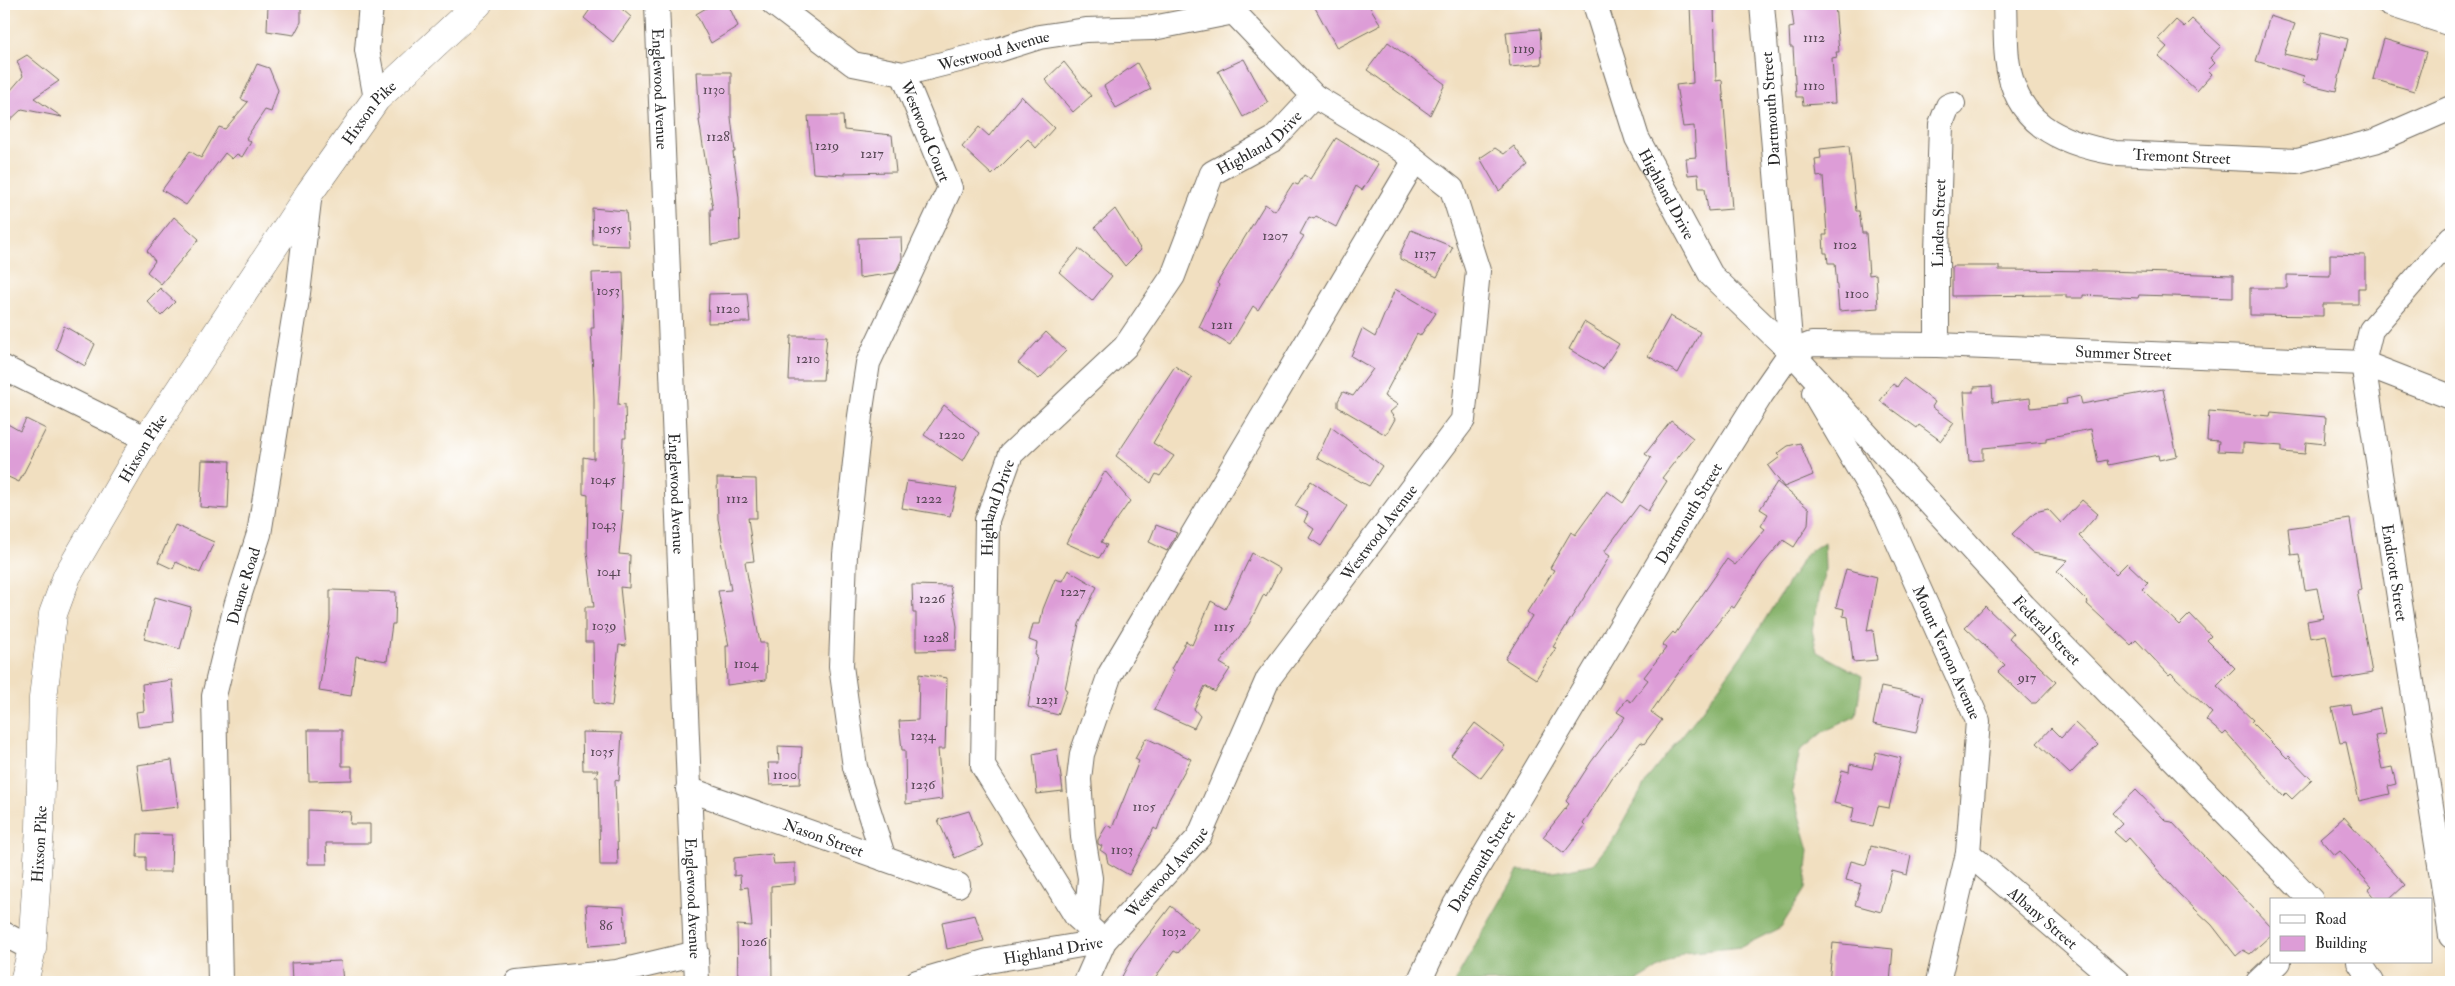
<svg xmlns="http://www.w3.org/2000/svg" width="2455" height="986" viewBox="0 0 2455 986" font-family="'IM FELL Double Pica',serif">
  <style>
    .forest { fill: #86b26a; stroke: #586e4a }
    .building { fill: #dd9dd7 }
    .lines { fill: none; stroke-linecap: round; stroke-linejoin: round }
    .minor-casing { stroke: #706a5f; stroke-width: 26 }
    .major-casing { stroke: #706a5f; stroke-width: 29 }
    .minor { stroke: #fff; stroke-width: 24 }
    .major { stroke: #fff; stroke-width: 28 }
    .labels { text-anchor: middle; stroke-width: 4; stroke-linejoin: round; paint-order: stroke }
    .number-label { font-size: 14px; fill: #584856 }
    .street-label { font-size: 16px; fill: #2b2b2b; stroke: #fff }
  </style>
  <rect width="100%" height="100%" fill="#fff"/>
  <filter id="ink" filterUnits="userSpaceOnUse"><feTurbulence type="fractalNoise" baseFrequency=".02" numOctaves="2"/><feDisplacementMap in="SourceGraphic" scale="10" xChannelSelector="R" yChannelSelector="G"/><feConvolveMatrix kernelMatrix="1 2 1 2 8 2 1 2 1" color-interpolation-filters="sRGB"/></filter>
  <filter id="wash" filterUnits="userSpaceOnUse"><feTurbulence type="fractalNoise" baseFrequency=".0096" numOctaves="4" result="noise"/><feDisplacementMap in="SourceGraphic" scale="20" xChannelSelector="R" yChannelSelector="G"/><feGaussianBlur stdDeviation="1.12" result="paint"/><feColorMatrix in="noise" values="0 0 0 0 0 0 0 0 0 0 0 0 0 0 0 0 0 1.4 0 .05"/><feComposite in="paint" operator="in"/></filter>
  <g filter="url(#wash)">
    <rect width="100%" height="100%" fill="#f1dfc0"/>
    <!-- forest -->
    <polygon class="forest" points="1824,542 1825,569 1812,630 1817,652 1862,676 1856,716 1823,732 1800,751 1792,791 1809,850 1805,889 1781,927 1741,947 1684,953 1636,982 1454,982 1518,871 1554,872 1593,864 1617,834 1648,778 1700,713 1747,648 1806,554"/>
    <g id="blocks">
      <!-- building -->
      <g class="building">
        <polygon points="268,4 301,4 301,22 294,35 267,31"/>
        <polygon points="594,4 616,4 631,17 613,42 584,18"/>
        <polygon points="713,4 728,4 738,26 711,43 696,14"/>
        <polygon points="1313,4 1368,4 1381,25 1337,48"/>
        <polygon points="1690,4 1714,4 1716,81 1722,80 1732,209 1708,211 1705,188 1699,188 1698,174 1688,175 1686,158 1696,157 1694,126 1683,127 1676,85 1693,83"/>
        <polygon points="1791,4 1835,4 1839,52 1836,52 1837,57 1832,58 1835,103 1803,105 1802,97 1796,97 1793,47 1790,47 1789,28 1794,27"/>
        <polygon points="2270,16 2295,24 2284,54 2315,61 2321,32 2348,39 2336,91 2302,83 2304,76 2256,61"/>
        <polygon points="2192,19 2221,46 2210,58 2215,63 2208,70 2212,74 2197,91 2159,56 2167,47 2158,39 2176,20 2184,27"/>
        <polygon points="1540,29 1542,64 1510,67 1506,32"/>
        <polygon points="2384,39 2426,52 2414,91 2373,79"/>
        <polygon points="1388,42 1445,84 1430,115 1367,70"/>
        <polygon points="27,55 59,81 34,98 62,117 22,109 4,126 4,98 23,76 17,61"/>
        <polygon points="1244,59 1268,103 1243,117 1218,71"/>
        <polygon points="1064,62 1091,96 1073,112 1045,80"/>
        <polygon points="1137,63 1151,89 1116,108 1104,86"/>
        <polygon points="257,64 269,68 278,90 271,112 265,110 246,138 251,142 242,157 237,154 232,159 225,153 186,205 162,190 190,151 201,158 219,127 225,129 248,102 241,99"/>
        <polygon points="697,72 731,72 731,117 735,152 733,152 739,198 740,240 711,245 710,209 713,209 699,120 700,120"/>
        <polygon points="1021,96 1054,128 1036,148 1028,139 992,175 962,147 979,127 989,136"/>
        <polygon points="808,116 843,116 844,130 892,135 896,172 845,173 845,175 813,173"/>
        <polygon points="1336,138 1378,164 1362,190 1356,186 1336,227 1316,216 1314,219 1309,217 1300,234 1304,236 1258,310 1253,306 1230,345 1199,327 1219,285 1217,283 1265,204 1275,211 1293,183 1298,185 1304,175 1310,179"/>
        <polygon points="1514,146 1528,166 1499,191 1480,158 1495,148 1504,154"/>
        <polygon points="1849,146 1856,211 1859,211 1862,233 1866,233 1869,275 1876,274 1878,308 1839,311 1835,263 1828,263 1827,253 1824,253 1823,235 1827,235 1823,176 1817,177 1815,159 1821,158 1820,149"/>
        <polygon points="592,208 626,211 629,246 593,245"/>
        <polygon points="1115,209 1141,250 1125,266 1095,227"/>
        <polygon points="174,217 199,239 161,284 147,272 155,261 147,251"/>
        <polygon points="1411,230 1453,247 1437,277 1400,259 1400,254"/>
        <polygon points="901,237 902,259 895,273 859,278 858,238"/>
        <polygon points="1079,249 1112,276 1092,301 1059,272"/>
        <polygon points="2330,254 2365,255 2365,288 2358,288 2358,304 2323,304 2323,316 2250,315 2250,288 2287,288 2287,275 2330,276"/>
        <polygon points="1952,266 1999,266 1999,270 2106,271 2233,275 2233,298 2139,295 2138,298 2083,295 2083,298 2066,298 2066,295 1952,296"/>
        <polygon points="623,272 624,307 618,405 625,404 626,438 623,438 620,510 623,511 619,554 630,555 629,588 620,587 626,646 619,645 612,706 594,703 593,642 585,642 585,607 594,607 587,552 588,495 583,494 583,457 594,459 594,399 591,328 594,328 592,273"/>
        <polygon points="160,288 175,302 161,316 147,301"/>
        <polygon points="1395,289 1436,313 1420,336 1417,334 1384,396 1398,405 1390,412 1395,419 1386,435 1338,407 1338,401 1343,392 1353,396 1373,369 1351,356 1362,329 1375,337"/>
        <polygon points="747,293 750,322 708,323 709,294"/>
        <polygon points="1670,316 1700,332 1678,373 1648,356"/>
        <polygon points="1584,322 1619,344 1603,369 1569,349"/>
        <polygon points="64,326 95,344 85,366 56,349"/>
        <polygon points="1046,332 1066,351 1039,379 1018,363"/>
        <polygon points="791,336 827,336 823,380 789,380"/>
        <polygon points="1175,366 1192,378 1153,443 1174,456 1160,476 1156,474 1151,483 1116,456"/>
        <polygon points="1903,378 1935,402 1932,407 1954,423 1941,441 1919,425 1917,428 1880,401 1893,384 1897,387"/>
        <polygon points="1992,386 1993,402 2030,398 2031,408 2067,404 2066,399 2080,396 2082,404 2163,389 2177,456 2159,460 2158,455 2108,465 2107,460 2098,462 2091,429 2046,438 2046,442 1983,448 1983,460 1969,461 1964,392 1974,392 1974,387"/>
        <polygon points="944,405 979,433 963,461 924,435"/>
        <polygon points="2209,411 2270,416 2271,412 2326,417 2324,444 2306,442 2305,454 2282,452 2282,446 2243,443 2243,452 2218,451 2219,441 2207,440"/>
        <polygon points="26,419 46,429 19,482 4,475 4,422 20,431"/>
        <polygon points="1671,421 1693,438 1662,478 1667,481 1648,511 1639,505 1604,552 1610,556 1553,647 1556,648 1536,679 1505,659 1532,616 1527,612 1554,570 1550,568 1571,532 1575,535 1607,491 1623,503 1651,458 1645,454"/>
        <polygon points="1331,427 1382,466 1369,486 1317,458"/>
        <polygon points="1800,443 1813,475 1784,487 1768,466 1780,457 1777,454 1788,446"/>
        <polygon points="202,460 230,461 228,509 200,507"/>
        <polygon points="1105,471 1130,501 1101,542 1107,545 1099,558 1066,543"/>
        <polygon points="717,478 756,479 757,518 748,518 754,561 745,562 760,643 767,643 766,680 727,685 726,646 729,646 718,591 731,590 718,519"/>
        <polygon points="907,481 957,488 950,516 902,508"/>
        <polygon points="1311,481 1347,506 1321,546 1309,538 1314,529 1304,522 1308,513 1295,506"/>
        <polygon points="1777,482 1809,509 1808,525 1794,547 1783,540 1762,565 1734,608 1731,606 1677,675 1651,712 1662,720 1644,744 1641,742 1612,778 1583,824 1585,826 1564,853 1543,837 1569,804 1566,801 1591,762 1625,717 1617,712 1627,699 1631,702 1648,680 1644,677 1666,648 1662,645 1673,632 1675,634 1727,559 1735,565 1765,529 1761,526 1768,514 1760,509"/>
        <polygon points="2082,500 2098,514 2079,536 2116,574 2127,563 2148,583 2142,589 2179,625 2190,614 2211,636 2207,640 2235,668 2217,686 2253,720 2251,722 2287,758 2289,756 2312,780 2292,799 2286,793 2283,796 2226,732 2223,735 2206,720 2212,713 2171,673 2169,675 2136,640 2131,645 2087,604 2088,602 2057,571 2068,560 2033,553 2012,534 2035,512 2048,509 2061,523"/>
        <polygon points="2350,519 2361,590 2357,591 2372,673 2334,680 2326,635 2310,638 2307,621 2323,618 2317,588 2305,590 2299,554 2291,555 2288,528"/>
        <polygon points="175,525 214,542 200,573 176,562 173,569 158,562"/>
        <polygon points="1156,525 1177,533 1167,551 1149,542"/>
        <polygon points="1252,553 1280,569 1266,596 1264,594 1249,624 1220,663 1230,669 1215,692 1205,686 1194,709 1200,716 1194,728 1154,710 1174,670 1171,669 1186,641 1192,645 1211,601 1225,609"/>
        <polygon points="1846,569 1877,577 1867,631 1873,630 1877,660 1853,662 1848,617 1843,616 1844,609 1836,607"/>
        <polygon points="1068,570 1097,587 1079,624 1065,689 1067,690 1058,715 1028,707 1037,656 1035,655 1037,643 1029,640 1033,624 1040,624 1043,609 1055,579 1062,581"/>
        <polygon points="912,585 950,586 957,626 956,650 916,651 916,613 913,613"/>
        <polygon points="330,590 396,592 395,624 392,624 387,661 356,656 351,696 319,691 330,620"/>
        <polygon points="155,597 191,607 180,649 144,639"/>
        <polygon points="1985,606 2013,633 2009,638 2056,682 2036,703 2031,703 1998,672 2005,665 1965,627"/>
        <polygon points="919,674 947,678 945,749 938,749 942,799 906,804 905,750 902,750 899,721 918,720"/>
        <polygon points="172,680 176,723 138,727 136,712 144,711 142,684"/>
        <polygon points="1881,687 1924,696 1916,733 1873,724"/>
        <polygon points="2350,705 2352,714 2380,708 2385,734 2375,736 2382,769 2392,767 2396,784 2388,786 2390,794 2359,801 2346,742 2340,743 2332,708"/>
        <polygon points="1475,723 1505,746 1481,778 1451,755"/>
        <polygon points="2075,723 2098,745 2070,774 2037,743 2051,728 2061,738"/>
        <polygon points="308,730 342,730 342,766 352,766 352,780 309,781"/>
        <polygon points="582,732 622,733 619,781 615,780 618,865 600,865 598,777 595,777 598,770 583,770"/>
        <polygon points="1146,738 1191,759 1166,805 1157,830 1154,828 1129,875 1108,863 1106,854 1100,850 1102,846 1098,844 1098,840 1107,825 1112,828 1139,761 1135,759"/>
        <polygon points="778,746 802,747 800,784 770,785 768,763 779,763"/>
        <polygon points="1057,749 1063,791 1037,794 1033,754"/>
        <polygon points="1876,752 1901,758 1889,808 1878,806 1873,826 1851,822 1854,808 1834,803 1842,770 1849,772 1850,764 1872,769"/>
        <polygon points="172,760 178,807 143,811 137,765"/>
        <polygon points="2136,790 2166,821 2172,822 2271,927 2271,935 2250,954 2243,950 2236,956 2212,925 2179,894 2129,838 2125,842 2114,832 2122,824 2112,813"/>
        <polygon points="308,810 351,812 350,824 370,824 370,843 326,843 327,864 308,864"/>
        <polygon points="969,811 983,846 955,858 938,820"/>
        <polygon points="2344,817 2405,885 2389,900 2376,900 2368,890 2372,887 2340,851 2335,855 2320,838"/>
        <polygon points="138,834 172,835 171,872 146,872 146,857 137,857"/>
        <polygon points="1871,846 1911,856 1907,875 1892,871 1881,912 1855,905 1861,884 1846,880 1851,861 1866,865"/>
        <polygon points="772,854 774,864 795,863 795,884 771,886 772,982 738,982 737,925 752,926 748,887 741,888 740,875 734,876 734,858"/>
        <polygon points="586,905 624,907 626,943 589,946"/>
        <polygon points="1171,906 1198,929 1178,953 1174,951 1152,982 1119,982 1134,954"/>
        <polygon points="975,915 984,941 947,949 942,922"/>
        <polygon points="1833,943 1893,949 1890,982 1829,982"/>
        <polygon points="341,961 343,982 292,982 291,963"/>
      </g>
    </g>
  </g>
  <g filter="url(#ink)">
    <use href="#blocks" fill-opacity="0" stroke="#706a5f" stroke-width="1"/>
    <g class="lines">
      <!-- minor casing -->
      <g class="minor-casing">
        <g id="minor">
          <polyline points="371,4 367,50 376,99"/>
          <path id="s1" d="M 657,4 L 697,982"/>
          <path id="s2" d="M 774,4 L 853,64 L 903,74 L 998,50 L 1039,37 L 1086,30 L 1153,28 L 1234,12"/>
          <path id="s3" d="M 1595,4 L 1637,138 L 1711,275 L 1791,352 L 2024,606 L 2311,900"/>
          <path id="s4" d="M 2005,4 C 2006,22 2005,40 2007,58 C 2014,123 2058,143 2116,153 L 2297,161 L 2375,141 L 2451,108"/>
          <polyline points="2389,4 2451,24"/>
          <path id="s5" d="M 2451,238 L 2371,330 L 2363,363 L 2451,936"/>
          <path id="s6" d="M 1937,345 L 1937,253 L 1941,124 L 1948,106 L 1953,104"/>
          <path id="s7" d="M 1791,352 L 1812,344 L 1937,345 L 2363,363 L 2451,397"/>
          <polyline points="4,368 147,439"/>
          <path id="s8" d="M 1814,393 L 1886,515 L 1978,721 L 1968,853 L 1938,982"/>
          <path id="s9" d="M 688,789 L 958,885"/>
          <path id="s10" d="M 1968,853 L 2118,982"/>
          <polyline points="884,859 855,767 841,666 845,555 860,416 868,363 950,188 903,74"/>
          <polyline points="1086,924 1090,878 1083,837 1079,779 1082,754 1110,674 1415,160"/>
          <polyline points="4,934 32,949"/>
          <path id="s11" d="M 1104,941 L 1076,916 L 983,766 L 987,520 L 1011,454 L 1125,347 L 1173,276 L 1212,173 L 1274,139 L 1314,96"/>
          <polyline points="2359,962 2372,982"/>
          <path id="s12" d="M 220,982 L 214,696 L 236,606 L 259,534 L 298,293 L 310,192"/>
          <polyline points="517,982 617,972 697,953"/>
          <path id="s13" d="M 917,982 L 988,961 L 1104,941"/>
          <path id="s14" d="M 1086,982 L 1104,941 L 1199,837 L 1268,679 L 1463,420 L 1478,271 L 1452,189 L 1400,148 L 1314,96 L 1226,4"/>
          <path id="s15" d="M 1419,982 L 1455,905 L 1717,465 L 1761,395 L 1791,352 L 1762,4"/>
          <polyline points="2258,982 2279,962"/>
        </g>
      </g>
      <!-- major casing -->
      <g class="major-casing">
        <g id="major">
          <path id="s16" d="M 24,982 L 32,949 L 40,828 L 43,698 L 53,614 L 67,576 L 147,439 L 310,192 L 376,99 L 478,4"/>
        </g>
      </g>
      <!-- minor -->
      <use href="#minor" class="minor"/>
      <!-- major -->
      <use href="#major" class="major"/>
    </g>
  </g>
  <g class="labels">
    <!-- number labels -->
    <g class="number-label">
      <text x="1814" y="42">1112</text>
      <text x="1524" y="53">1119</text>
      <text x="1814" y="90">1110</text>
      <text x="714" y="94">1130</text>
      <text x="718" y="141">1128</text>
      <text x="827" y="150">1219</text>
      <text x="872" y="158">1217</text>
      <text x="610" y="233">1055</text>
      <text x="1275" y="240">1207</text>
      <text x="1845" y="249">1102</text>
      <text x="1425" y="258">1137</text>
      <text x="608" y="295">1053</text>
      <text x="1857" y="298">1100</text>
      <text x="728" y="313">1120</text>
      <text x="1222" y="329">1211</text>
      <text x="808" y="363">1210</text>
      <text x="952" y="439">1220</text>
      <text x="603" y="484">1045</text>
      <text x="737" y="503">1112</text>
      <text x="929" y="503">1222</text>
      <text x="604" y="529">1043</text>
      <text x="609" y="576">1041</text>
      <text x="1073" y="596">1227</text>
      <text x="932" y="603">1226</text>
      <text x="604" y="630">1039</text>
      <text x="1224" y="631">1115</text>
      <text x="936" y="642">1228</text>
      <text x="746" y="668">1104</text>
      <text x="2027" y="682">917</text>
      <text x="1047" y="704">1231</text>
      <text x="923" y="740">1234</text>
      <text x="602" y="756">1035</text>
      <text x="785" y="779">1100</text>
      <text x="923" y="789">1236</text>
      <text x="1144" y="811">1105</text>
      <text x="1122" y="854">1103</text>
      <text x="606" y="930">86</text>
      <text x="1174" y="936">1032</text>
      <text x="754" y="946">1026</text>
    </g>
    <!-- street labels -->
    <g class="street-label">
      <text dy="6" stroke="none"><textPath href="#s2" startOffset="244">Westwood Avenue</textPath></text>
      <text dy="6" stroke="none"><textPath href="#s1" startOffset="85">Englewood Avenue</textPath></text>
      <text transform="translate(1770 109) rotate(-94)" y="6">Dartmouth Street</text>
      <text dy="6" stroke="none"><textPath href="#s16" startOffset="964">Hixson Pike</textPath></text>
      <text transform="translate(926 131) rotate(68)" y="6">Westwood Court</text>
      <text dy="6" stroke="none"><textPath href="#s11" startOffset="939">Highland Drive</textPath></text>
      <text dy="6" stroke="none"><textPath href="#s4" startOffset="278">Tremont Street</textPath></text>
      <text dy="6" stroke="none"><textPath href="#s3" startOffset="204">Highland Drive</textPath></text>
      <text dy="6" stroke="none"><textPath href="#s6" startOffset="122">Linden Street</textPath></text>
      <text dy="6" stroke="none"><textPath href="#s7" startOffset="334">Summer Street</textPath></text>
      <text dy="6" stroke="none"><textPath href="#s16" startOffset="559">Hixson Pike</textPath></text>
      <text dy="6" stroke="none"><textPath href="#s1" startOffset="490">Englewood Avenue</textPath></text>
      <text dy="6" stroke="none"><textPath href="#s11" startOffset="474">Highland Drive</textPath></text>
      <text dy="6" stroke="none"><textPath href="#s15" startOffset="541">Dartmouth Street</textPath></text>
      <text dy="6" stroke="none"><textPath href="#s14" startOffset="542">Westwood Avenue</textPath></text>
      <text dy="6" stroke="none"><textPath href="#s5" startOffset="368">Endicott Street</textPath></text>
      <text dy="6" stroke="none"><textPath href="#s12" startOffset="400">Duane Road</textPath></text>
      <text dy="6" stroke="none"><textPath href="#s3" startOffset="785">Federal Street</textPath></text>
      <text dy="6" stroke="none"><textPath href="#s8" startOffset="292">Mount Vernon Avenue</textPath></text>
      <text dy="6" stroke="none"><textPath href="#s9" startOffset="144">Nason Street</textPath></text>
      <text dy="6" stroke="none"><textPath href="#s16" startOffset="139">Hixson Pike</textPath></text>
      <text dy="6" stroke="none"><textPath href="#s15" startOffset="136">Dartmouth Street</textPath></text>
      <text dy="6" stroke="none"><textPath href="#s14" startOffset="138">Westwood Avenue</textPath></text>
      <text dy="6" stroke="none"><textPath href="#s1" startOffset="895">Englewood Avenue</textPath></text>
      <text dy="6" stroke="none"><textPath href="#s10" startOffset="99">Albany Street</textPath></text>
      <text dy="6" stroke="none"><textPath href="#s13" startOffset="140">Highland Drive</textPath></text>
    </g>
  </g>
  <!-- margin -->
  <rect width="2455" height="986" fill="none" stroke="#fff" stroke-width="20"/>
  <!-- legend -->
  <rect x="2270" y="898" width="162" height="65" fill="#ffffff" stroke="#aaaaaa"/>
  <rect x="2280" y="915" width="25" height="8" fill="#ffffff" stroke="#aaaaaa"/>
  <text x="2315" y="924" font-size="15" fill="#2b2b2b">Road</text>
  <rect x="2280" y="936" width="25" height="15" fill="#dd9dd7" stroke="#aaaaaa"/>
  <text x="2315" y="948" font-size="15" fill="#2b2b2b">Building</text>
</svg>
